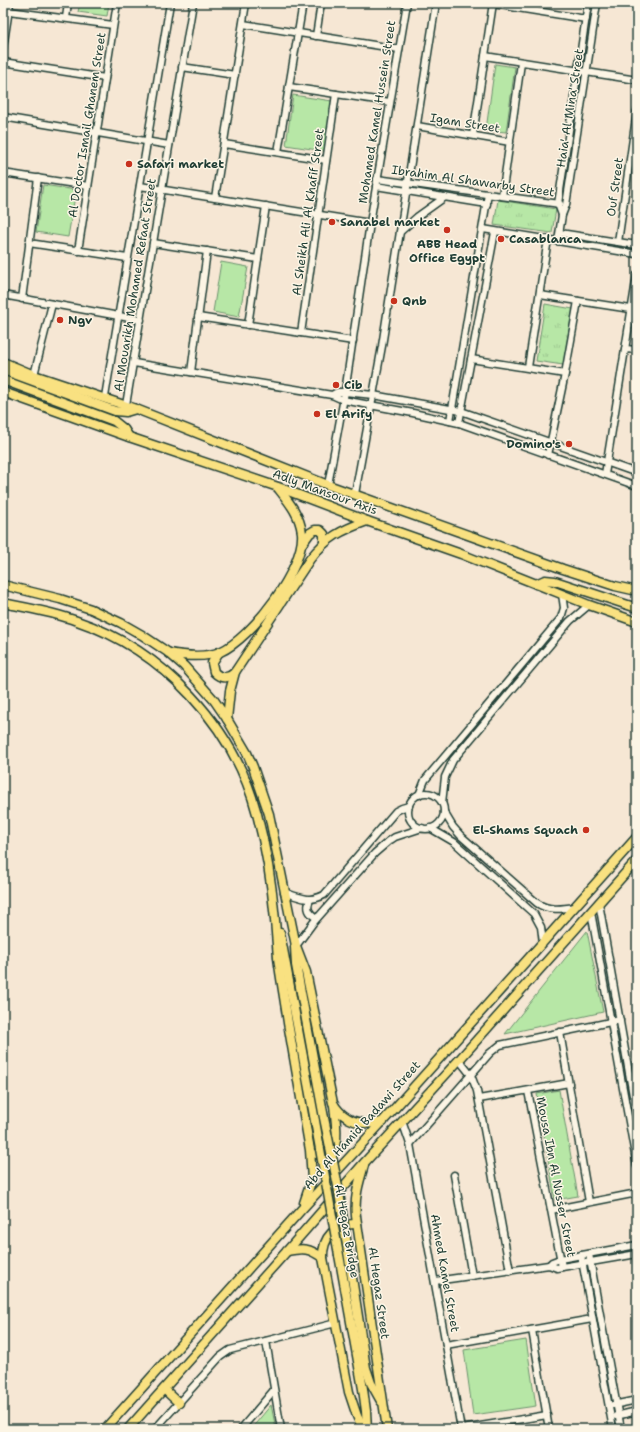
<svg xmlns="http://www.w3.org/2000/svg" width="640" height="1432" viewBox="0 0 640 1432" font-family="'Shantell Sans',sans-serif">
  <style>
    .grass { fill: url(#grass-tufts); stroke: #6b926d }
    .green { fill: #b7e7a6; stroke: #6b926d }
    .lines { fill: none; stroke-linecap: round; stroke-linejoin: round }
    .minor-casing { stroke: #1f3d34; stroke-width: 9 }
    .major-casing { stroke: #1f3d34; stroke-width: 11 }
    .minor { stroke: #fcf5e5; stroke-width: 6 }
    .major { stroke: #f9e181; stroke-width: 8 }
    .major-bridge-casing { stroke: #1f3d34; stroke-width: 11; stroke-linecap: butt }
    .major-bridge { stroke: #f9e181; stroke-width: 8 }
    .poi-dot { fill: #c8321e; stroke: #fcf5e5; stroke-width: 1.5 }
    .labels { text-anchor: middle; stroke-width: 3; stroke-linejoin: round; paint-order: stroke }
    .street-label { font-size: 12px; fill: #1f3d34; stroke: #fcf5e5 }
    .poi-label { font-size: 12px; font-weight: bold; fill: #1f3d34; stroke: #fcf5e5; text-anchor: start }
  </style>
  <defs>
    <pattern id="grass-tufts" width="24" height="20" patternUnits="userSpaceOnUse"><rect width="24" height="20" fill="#b7e7a6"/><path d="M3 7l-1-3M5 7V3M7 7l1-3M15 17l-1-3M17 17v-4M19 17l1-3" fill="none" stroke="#9dc790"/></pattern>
  </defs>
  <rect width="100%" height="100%" fill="#f6e7d4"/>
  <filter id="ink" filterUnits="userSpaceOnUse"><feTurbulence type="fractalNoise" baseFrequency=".025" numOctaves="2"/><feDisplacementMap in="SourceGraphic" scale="8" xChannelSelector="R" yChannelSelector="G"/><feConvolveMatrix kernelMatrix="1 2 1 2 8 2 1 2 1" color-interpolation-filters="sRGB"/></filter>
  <g filter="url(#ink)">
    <!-- grass -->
    <g class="grass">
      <polygon points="498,200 556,209 552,233 494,225"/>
      <polygon points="545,304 573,309 563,365 536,361"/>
    </g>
    <!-- green -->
    <g class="green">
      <polygon points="80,3 109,3 107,16 78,12"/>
      <polygon points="495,64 515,67 506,132 486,130"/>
      <polygon points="293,95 332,101 324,151 286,145"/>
      <polygon points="43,185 76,190 68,237 36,232"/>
      <polygon points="221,262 248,267 239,317 213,312"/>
      <polygon points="587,931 603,1012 505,1034"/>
      <polygon points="559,1090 578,1196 555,1200 537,1094"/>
      <polygon points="526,1340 536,1406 473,1415 464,1350"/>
      <polygon points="271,1405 276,1429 251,1429"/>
    </g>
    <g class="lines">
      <!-- minor casing -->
      <g class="minor-casing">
        <g id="minor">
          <polyline points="493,4 586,19"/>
          <polyline points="9,11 113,25"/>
          <polyline points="66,18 68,3"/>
          <polyline points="243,24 399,49"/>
          <polyline points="316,36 321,3"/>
          <polyline points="3,48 10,3"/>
          <polyline points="485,56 637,80"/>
          <polyline points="3,62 105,78"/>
          <polyline points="182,67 235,75"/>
          <polyline points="289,87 390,102"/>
          <polyline points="3,117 169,145"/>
          <polyline points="417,126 510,142"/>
          <polyline points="473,135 493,3"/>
          <polyline points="224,144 326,160"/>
          <polyline points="278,152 303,3"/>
          <polyline points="3,173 88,186"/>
          <polyline points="377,179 560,204"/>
          <polyline points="140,186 370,223"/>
          <polyline points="376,186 487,204"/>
          <polyline points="502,196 521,63"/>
          <polyline points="215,198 246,3"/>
          <polyline points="562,215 558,204 588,3"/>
          <polyline points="483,229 637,254"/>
          <polyline points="400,232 417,217 445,197"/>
          <polyline points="560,233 637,245"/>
          <polyline points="558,241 562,215 566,205 597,3"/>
          <polyline points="618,242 637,111"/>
          <polyline points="29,243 127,258"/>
          <polyline points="153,243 258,259"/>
          <polyline points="78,251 117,3"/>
          <polyline points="3,295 141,320"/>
          <polyline points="540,295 637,310"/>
          <polyline points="22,299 38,178"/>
          <polyline points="198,317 353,341"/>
          <polyline points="248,325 266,206"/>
          <polyline points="301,333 336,94"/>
          <polyline points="625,349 637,350"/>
          <polyline points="471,359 565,374"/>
          <polyline points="134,363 332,395 343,400 413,413 459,423 637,486"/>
          <polyline points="528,367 548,239"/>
          <polyline points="191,372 207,251"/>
          <polyline points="34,375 52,304"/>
          <polyline points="332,395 337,392 345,392 373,395 461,411 637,473"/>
          <polyline points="105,397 170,3"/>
          <polyline points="126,405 193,3"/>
          <polyline points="450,421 488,194"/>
          <polyline points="459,423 495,232"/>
          <polyline points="548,455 565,374 578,301"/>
          <polyline points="605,474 637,275"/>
          <polyline points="328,485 345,392 370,223 407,3"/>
          <polyline points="355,494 382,346 436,3"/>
          <circle cx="426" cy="811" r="18"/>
          <polyline points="419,795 425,780 561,618 564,608 562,594"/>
          <polyline points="442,803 445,777 453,760 570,621 589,605"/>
          <path d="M 444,812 L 453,827 L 461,836 L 537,903 C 548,911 562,909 575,907"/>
          <polyline points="430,828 454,842 534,914 541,927 543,943"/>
          <path d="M 284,892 C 298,897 310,903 324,895 L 396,811 L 402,808 L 409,806"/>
          <path d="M 310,900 C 306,908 309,914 317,918"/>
          <polyline points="599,903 637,1118"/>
          <polyline points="591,912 637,1166"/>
          <polyline points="296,946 313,923 375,853 389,841 395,837 422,828"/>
          <polyline points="560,1032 589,1202"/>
          <polyline points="459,1060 471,1075 477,1091 510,1271"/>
          <polyline points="528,1091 562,1267"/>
          <polyline points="479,1099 569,1083"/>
          <polyline points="402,1121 410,1144 461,1429"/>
          <polyline points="410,1144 490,1053 500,1045 620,1020"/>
          <polyline points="454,1175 472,1276"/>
          <polyline points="551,1210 637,1193"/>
          <polyline points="589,1254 621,1429"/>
          <polyline points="581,1255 613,1429"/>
          <polyline points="549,1265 552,1262 560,1259 637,1245"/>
          <polyline points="435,1281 549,1265 557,1268 562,1267 637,1254"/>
          <polyline points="532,1330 549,1429"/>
          <polyline points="266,1341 281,1429"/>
          <polyline points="446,1345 592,1319"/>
          <polyline points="613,1405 637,1400"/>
          <polyline points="616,1416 637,1411"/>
          <polyline points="155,1429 220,1357 230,1350 336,1323"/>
          <polyline points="241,1429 274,1390"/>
          <polyline points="462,1429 547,1415"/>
        </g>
      </g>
      <!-- major casing -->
      <g class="major-casing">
        <g id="major">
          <polyline points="3,362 34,375 136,409 328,485 563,569 615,586 637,591"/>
          <polyline points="3,370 115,411 126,412 136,409"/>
          <polyline points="3,380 114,421 124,429 129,437"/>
          <polyline points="3,392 129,437 278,487 367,521 461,554 589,605 637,622"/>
          <polyline points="302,544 310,533 315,530 320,530 324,534 324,543"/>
          <polyline points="536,584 545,580 555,581 637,608"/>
          <path d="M 3,585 L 60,599 L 91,609 L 121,623 L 142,635 L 169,653 L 184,666 L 214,700 L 227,719 L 247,753 L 253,767 L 269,814 L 296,946 L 306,972 L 333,1103 C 344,1122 363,1126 383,1122"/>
          <path d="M 3,603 C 28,608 53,612 77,621 C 163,650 234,726 257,814 C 266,848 272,885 275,920 C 276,933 277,945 278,958 C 281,980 285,1002 288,1023 C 295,1065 303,1108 310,1150 L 312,1179 L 304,1203"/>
          <path d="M 219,652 L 212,663 L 214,672 C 221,679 228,679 235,672"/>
          <path d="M 169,653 C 185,656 205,658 220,652 C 252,638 305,568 302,533 C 300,515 289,502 278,488"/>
          <path d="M 227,719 L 230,691 L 235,672 L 310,559 C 327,537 342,530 367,521"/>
          <polyline points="280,933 315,1121"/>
          <polyline points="295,947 296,965 324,1118"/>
          <path d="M 316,1154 C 345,1162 335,1120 334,1105"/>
          <path d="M 364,1165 C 359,1182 354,1198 356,1216 L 387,1429"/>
          <path d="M 287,1251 C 304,1248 309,1248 323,1258 L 349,1392 L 357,1416 L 363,1429"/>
          <polyline points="348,1252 366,1368 371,1383 381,1401"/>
          <polyline points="339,1255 363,1389 366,1411 367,1429"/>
          <path d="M 323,1258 C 322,1237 336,1223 357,1224"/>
          <polyline points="164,1389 179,1403"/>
          <polyline points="105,1429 301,1210 395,1108 637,837"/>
          <polyline points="128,1429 287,1251 365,1162 459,1060 637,860"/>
        </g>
      </g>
      <!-- minor -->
      <use href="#minor" class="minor"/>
      <!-- major -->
      <use href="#major" class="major"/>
      <!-- major-bridge casing -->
      <g class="major-bridge-casing">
        <g id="major-bridge">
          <polyline points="324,1118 338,1186 348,1252"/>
          <polyline points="315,1121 339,1255"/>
        </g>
      </g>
      <!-- major-bridge -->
      <use href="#major-bridge" class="major-bridge"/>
    </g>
  </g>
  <!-- markers -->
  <g class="poi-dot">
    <circle cx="129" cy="164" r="4"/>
    <circle cx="332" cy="222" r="4"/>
    <circle cx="447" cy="230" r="4"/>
    <circle cx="501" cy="239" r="4"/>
    <circle cx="394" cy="301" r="4"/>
    <circle cx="60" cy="320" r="4"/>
    <circle cx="336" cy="385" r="4"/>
    <circle cx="317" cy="414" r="4"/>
    <circle cx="569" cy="444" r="4"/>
    <circle cx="586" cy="830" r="4"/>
  </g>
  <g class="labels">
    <!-- street labels -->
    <g class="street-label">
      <text transform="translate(570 108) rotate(-81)" y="4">Haia' Al Mina' Street</text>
      <text transform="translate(377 112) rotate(-81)" y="4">Mohamed Kamel Hussein Street</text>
      <text transform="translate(465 123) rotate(9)" y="4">Igam Street</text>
      <text transform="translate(87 125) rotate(-81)" y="4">Al Doctor Ismail Ghanem Street</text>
      <text transform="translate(473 181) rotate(8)" y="4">Ibrahim Al Shawarby Street</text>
      <text transform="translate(615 187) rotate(-82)" y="4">Ouf Street</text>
      <text transform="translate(308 212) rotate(-82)" y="4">Al Sheikh Ali Al Khafif Street</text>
      <text transform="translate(135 285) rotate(-81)" y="4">Al Mouarikh Mohamed Refaat Street</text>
      <text transform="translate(325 492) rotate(20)" y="4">Adly Mansour Axis</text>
      <text transform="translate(362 1125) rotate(-48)" y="4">Abd Al Hamid Badawi Street</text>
      <text transform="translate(556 1177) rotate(79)" y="4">Mousa Ibn Al Nusser Street</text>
      <text transform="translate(347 1231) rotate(80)" y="4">Al Hegaz Bridge</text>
      <text transform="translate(445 1273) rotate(80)" y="4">Ahmed Kamel Street</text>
      <text transform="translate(379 1293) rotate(82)" y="4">Al Hegaz Street</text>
    </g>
    <!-- poi labels -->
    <g class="poi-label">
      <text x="137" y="168">Safari market</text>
      <text x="340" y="226">Sanabel market</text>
      <text x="509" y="243">Casablanca</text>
      <text x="447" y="248" text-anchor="middle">ABB Head<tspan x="447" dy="14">Office Egypt</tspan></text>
      <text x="402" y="305">Qnb</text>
      <text x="68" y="324">Ngv</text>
      <text x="344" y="389">Cib</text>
      <text x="325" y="418">El Arify</text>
      <text x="561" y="448" text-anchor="end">Domino's</text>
      <text x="578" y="834" text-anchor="end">El-Shams Squach</text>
    </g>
  </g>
  <!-- margin -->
  <rect width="640" height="1432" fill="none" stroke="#fcf5e5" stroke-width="16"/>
  <rect x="8" y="8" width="624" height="1416" fill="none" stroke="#1f3d34" stroke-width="1.5" filter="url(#ink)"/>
</svg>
